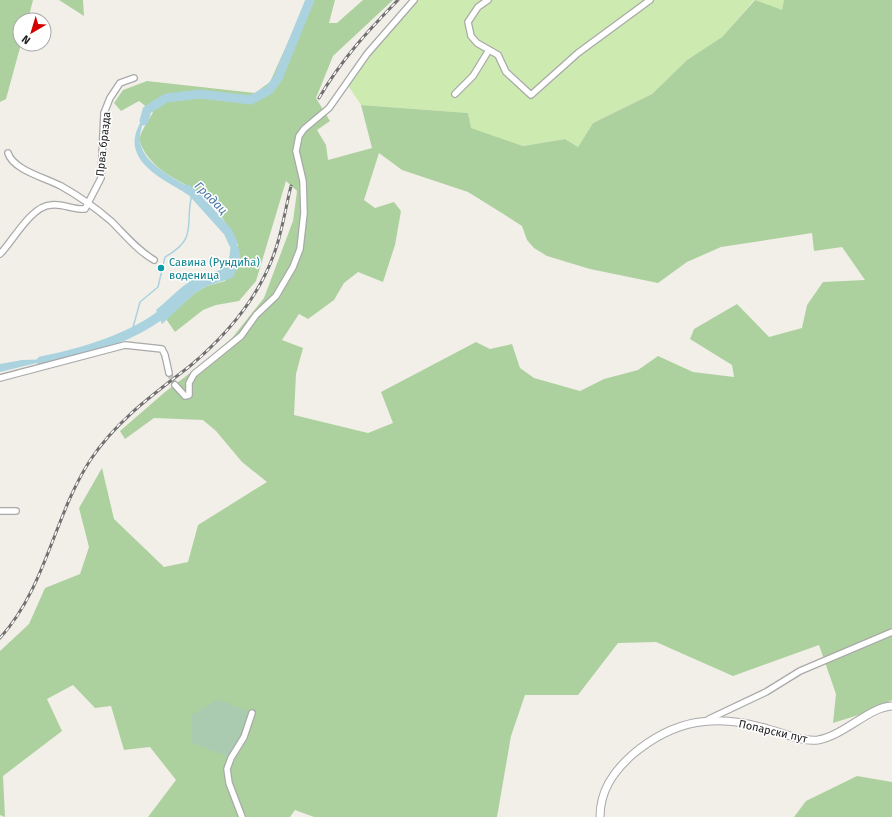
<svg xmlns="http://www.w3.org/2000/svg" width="892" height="817" viewBox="0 0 892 817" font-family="'Fira Sans',sans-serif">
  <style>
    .grass { fill: #cdebb0 }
    .forest { fill: #add19e; fill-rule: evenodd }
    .cemetery { fill: #aacbaf }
    .water { fill: #aad3df }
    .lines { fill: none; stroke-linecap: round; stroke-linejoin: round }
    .stream { stroke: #aad3df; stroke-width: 1.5 }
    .river { stroke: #aad3df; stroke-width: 9 }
    .minor-tunnel { stroke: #c8c6c1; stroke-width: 5.5; stroke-dasharray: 5.5 3; stroke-linecap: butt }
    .minor-casing { stroke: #a9a9a9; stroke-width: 8 }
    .tertiary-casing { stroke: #a9a9a9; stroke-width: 9 }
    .minor { stroke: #fff; stroke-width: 5.5 }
    .tertiary { stroke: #fff; stroke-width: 7 }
    .rail-casing { stroke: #707070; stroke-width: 3 }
    .rail { stroke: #fff; stroke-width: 1.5; stroke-dasharray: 4.5; stroke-linecap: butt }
    .culture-dot { fill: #0f9aa8; stroke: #fff; stroke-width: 1.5 }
    .labels { text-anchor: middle; stroke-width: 3; stroke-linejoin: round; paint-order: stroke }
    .street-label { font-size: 11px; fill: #222; stroke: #fff }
    .culture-label { font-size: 11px; fill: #0d838f; stroke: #fff; text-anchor: start }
    .water-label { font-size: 12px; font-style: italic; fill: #4a7aab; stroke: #fff }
  </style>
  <rect width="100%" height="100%" fill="#f2efe9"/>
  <!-- grass -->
  <polygon class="grass" points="413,0 784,0 782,11 754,0 722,37 687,60 652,94 593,123 578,147 565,139 523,146 470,128 468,113 361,105 345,81 364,53"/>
  <!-- forest -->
  <g class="forest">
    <polygon points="0,0 33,0 28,20 20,20 21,44 6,99 0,102"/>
    <polygon points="59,0 83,0 84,16"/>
    <path d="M 307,0 L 335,0 L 329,23 L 337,23 L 363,0 L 393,0 L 333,56 L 316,98 L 330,121 L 317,130 L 326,145 L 328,160 L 372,148 L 361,105 L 468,113 L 471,128 L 523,146 L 565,139 L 578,147 L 593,123 L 652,94 L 687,60 L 722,37 L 755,0 L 782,10 L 784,0 L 892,0 L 892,700 L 868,712 L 833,723 L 836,694 L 819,645 L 733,676 L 656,642 L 618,643 L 578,695 L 525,695 L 511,736 L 497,817 L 314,817 L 295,810 L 290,817 L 148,817 L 176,780 L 150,747 L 124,750 L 111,706 L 95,708 L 73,685 L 47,699 L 62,731 L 3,776 L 5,817 L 0,815 L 0,651 L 29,624 L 45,588 L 80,574 L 89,547 L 79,508 L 102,468 L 114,519 L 164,567 L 188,562 L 198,525 L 267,482 L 242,462 L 216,431 L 203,420 L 154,418 L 125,439 L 120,431 L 165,392 L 198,367 L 232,338 L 264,298 L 293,221 L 297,191 L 286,181 L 256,281 L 239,301 L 216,305 L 203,310 L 175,332 L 166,319 L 195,293 L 207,286 L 225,281 L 238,245 C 229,228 220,211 205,198 C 184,180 163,178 146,154 C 143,149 139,143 140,137 C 142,129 149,120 153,112 L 139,101 L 121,111 L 114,103 L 123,90 L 147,81 L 255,93 L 270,82 ZM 379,153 L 402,170 L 468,192 L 505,215 L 522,226 L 527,240 L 534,248 L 547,256 L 590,269 L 658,283 L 687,262 L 721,247 L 812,233 L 814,251 L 842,247 L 865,280 L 823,282 L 807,305 L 802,328 L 769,337 L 737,304 L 694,329 L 690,339 L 732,365 L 734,377 L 693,372 L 658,356 L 638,370 L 604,379 L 580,391 L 534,378 L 520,368 L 512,344 L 490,349 L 476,342 L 381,392 L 393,423 L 368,433 L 294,415 L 296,374 L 303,348 L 282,340 L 299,314 L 308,319 L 334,300 L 344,283 L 358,272 L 383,282 L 395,245 L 401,211 L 394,202 L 375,208 L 364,200 Z"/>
    <polygon points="857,776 892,782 892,817 794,817 806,801"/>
  </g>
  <!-- cemetery -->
  <polygon class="cemetery" points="218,699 252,713 231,758 192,743 191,715"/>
  <!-- water -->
  <g class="water">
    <path d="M 147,110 C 145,119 140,129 140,138 C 139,164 179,180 197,192 L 194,198 C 173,184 126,166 136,133 C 138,125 144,117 147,110 Z"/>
    <path d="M 228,232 C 242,250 245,257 232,278 L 207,286 L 195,293 L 162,324 L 156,310 C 167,301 179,288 192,280 C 199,276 217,272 221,269 C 233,260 231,244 228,232 Z"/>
    <polygon points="53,359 0,372 0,364 22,360"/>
  </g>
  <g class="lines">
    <!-- stream -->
    <path class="stream" d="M 132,331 L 140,302 L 158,287 L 165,257 C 199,238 184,225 192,194"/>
    <!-- river -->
    <g class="river">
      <polyline points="144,121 147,110 166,98 200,94 251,100 269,90 278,78 310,0"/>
      <polyline points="187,189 192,192 228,232 233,243"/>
      <path d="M 41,361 C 82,353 136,337 168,309"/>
    </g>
    <!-- minor-tunnel -->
    <polyline class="minor-tunnel" points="169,373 175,385"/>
    <!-- minor casing -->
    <g class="minor-casing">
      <g id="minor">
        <polyline points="488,0 478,7 468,22 471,36 477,43 498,55 506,72 531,95 578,53 650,0"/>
        <polyline points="455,94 473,76 489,50"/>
        <path d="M 8,153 C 13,170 46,178 61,186 C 77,195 97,209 111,221 C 125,235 137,250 154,260"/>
        <path d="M 0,254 C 13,241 31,206 51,205 C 62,203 73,210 85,209 L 101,178 L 104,113 L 110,98 L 120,83 L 134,78"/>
        <polyline points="0,378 125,345 162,349 165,355 169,373"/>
        <polyline points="175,385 185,396 189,395 189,383 194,374 241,336 256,315 276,296 293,267 300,249 304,213 303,181 296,151 299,136 304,129 329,108 367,54 414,0"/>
        <polyline points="0,511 16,511"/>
        <polyline points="709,719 766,692 800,671 892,632"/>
        <polyline points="242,817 229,783 227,769 231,758 244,737 252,713"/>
      </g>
    </g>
    <!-- tertiary casing -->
    <g class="tertiary-casing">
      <path id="tertiary" d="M 600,817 C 600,791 613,772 632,755 C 674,719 716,713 768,729 C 784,733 801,742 818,740 C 845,735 869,707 892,706"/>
    </g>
    <!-- minor -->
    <use href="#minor" class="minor"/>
    <!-- tertiary -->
    <use href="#tertiary" class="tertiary"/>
    <!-- rail casing -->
    <g class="rail-casing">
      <g id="rail">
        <path d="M 319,98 C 342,59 366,33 398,0"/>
        <path d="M 0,638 C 46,588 54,515 91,459 C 117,420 154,394 190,366 C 228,334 262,294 277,245 C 283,226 286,206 291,186"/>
      </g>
    </g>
    <!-- rail -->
    <use href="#rail" class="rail"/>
  </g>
  <!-- markers -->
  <circle class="culture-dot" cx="161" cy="268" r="4"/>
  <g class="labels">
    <!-- street labels -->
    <g class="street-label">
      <text transform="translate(103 144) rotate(-84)" y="4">Прва бразда</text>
      <text transform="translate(773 731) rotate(13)" y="4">Попарски пут</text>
    </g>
    <!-- culture labels -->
    <g class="culture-label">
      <text x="169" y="266">Савина (Рундића)<tspan x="169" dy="13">воденица</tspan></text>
    </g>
    <!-- water labels -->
    <g class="water-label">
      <text transform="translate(211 198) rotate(45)" y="4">Градац</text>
    </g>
  </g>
  <!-- north arrow -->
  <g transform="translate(32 32) rotate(218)"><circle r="19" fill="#ffffff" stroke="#a7a7a7"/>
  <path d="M0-3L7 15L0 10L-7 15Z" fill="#d40000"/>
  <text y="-6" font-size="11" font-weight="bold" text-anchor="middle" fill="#222222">N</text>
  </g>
</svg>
